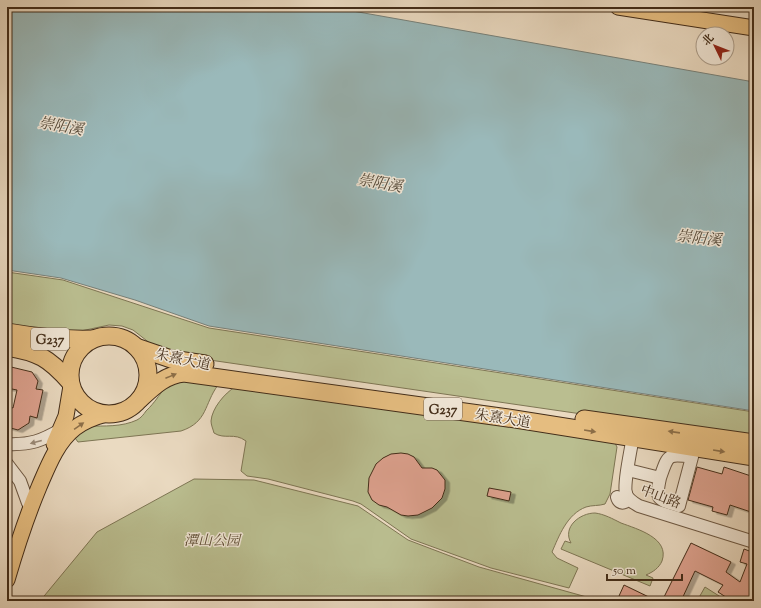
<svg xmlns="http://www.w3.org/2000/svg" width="761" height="608" viewBox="0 0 761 608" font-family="'Sorts Mill Goudy','Noto Serif SC',serif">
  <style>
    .green { fill: #babe90; stroke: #7e7654 }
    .water { fill: #9ab9ba; stroke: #77817a }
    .building { fill: #dda18e; stroke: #432d19; filter: url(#shadow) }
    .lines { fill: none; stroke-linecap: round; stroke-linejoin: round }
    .minor-casing { stroke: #6d5843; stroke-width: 14 }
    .major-casing { stroke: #432d19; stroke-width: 17 }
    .highway-casing { stroke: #432d19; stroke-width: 19 }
    .minor { stroke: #f1e7d7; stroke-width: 12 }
    .major { stroke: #e5bd80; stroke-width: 15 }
    .highway { stroke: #e5bd80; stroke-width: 17 }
    .oneway { fill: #8c6e47 }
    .oneway2 { fill: #9a8a78 }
    .labels { text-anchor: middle; stroke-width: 3; stroke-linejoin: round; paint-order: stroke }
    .shield { fill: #f1e7d7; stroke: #776552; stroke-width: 1 }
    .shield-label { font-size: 13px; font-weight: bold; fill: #432d19 }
    .street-label { font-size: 14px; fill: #432d19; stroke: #f1e7d7 }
    .park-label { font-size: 14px; font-style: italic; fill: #5b4a31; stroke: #f1e7d7 }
    .water-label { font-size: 15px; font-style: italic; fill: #544939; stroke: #f1e7d7 }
  </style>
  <defs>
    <filter id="shadow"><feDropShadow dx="4.5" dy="2.5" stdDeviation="0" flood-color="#0004"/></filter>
  </defs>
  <rect width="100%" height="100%" fill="#eadac1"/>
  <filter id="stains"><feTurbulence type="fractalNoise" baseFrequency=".005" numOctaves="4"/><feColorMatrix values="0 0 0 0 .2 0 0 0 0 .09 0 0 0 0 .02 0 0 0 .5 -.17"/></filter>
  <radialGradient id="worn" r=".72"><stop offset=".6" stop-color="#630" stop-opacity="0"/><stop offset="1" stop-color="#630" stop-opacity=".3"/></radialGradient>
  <!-- green -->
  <g class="green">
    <polygon points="7,272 63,280 209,328 754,412 754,439 182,356 151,344 133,330 122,326 109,325 81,331 58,332 7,327"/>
    <path d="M 190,381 L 218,385 C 204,404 208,422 181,431 L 78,442 L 75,438 L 88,426 C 104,426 122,427 137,420 C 141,418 144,414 146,411 C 165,393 159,383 190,381 Z"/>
    <path d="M 235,387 L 297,393 L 615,443 L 617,447 L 610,494 L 605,504 C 599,506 592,505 586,507 C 567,514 559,536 552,552 L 557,558 L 578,568 L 569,588 L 491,568 L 411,539 L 361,504 L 353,501 L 268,479 L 247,476 L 241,471 L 246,441 C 234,432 225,440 214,433 C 213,429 211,425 211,421 C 212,408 225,393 235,387 Z"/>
    <polygon points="194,479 254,480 358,506 408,540 479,567 601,601 40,601 97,532"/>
    <path d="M 595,513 C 604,514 613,519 621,523 C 637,529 670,538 662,561 C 659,568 653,572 646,575 L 653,578 L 650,586 L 561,549 L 565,541 L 571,543 C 562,527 580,513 595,513 Z"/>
    <polygon points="705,587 727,601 697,601"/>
  </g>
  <!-- water -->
  <polygon class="water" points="7,7 330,7 754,82 754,411 209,326 135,300 61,278 7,270"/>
  <!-- building -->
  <g class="building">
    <polygon points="7,366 32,372 38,381 36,389 43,390 37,418 30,416 29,423 18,430 7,427 7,406 13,408 17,390 7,388"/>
    <polygon points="401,453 408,454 414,457 422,468 432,468 437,470 445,480 445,489 442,498 432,508 418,515 408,516 401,515 387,507 379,505 372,500 368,492 369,478 376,464 383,458 391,454"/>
    <polygon points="697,467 722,474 724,467 754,477 754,513 730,505 727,515 712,511 713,507 688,500"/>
    <polygon points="489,488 511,492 509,501 487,496"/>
    <polygon points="691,543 731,562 726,572 740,582 747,564 740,562 744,549 752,552 754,549 754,601 732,601 718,592 723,585 695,571 681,601 662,601"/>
    <polygon points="624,585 657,601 629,601 619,596"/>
  </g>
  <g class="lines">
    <!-- minor casing -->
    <g class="minor-casing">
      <g id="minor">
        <path d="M 634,431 C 632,444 623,484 626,494 C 628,500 634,503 639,506 L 754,542"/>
        <path d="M 7,444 C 31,445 41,441 62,429"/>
        <polyline points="7,464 20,481 28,503"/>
        <path d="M 628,470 L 660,478 C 655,501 658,499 679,506 L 692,457 C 667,453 668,455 660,478"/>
        <path d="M 617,497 C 618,501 621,504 625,502 L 627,498 L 626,493"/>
      </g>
    </g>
    <!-- major casing -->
    <g class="major-casing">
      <g id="major">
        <polyline points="618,7 754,28"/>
        <polyline points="54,444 66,416 71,386"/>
        <path d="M 7,580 C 16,549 26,518 39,487 C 48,466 57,442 75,428 C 84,421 95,417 106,414"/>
      </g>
    </g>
    <!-- highway casing -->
    <g class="highway-casing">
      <g id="highway">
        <path d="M 7,332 C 36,337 63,340 93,339"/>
        <circle cx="109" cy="375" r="39"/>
        <path d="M 7,347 C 38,352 49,358 70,382"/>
        <polyline points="136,347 171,359 205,364"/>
        <path d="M 140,399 C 154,386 165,375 184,373 L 508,418 L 754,457"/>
        <polyline points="584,419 754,443"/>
      </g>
    </g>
    <!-- minor -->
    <use href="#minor" class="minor"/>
    <!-- major -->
    <use href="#major" class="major"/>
    <!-- highway -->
    <use href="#highway" class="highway"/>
  </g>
  <!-- one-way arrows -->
  <defs><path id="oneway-solid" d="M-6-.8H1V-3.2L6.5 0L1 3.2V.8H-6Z"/></defs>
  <g class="oneway">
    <use href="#oneway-solid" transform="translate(171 376) rotate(-22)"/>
    <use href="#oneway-solid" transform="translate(79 426) rotate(-35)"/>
    <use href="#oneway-solid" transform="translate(590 431) rotate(9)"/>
    <use href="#oneway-solid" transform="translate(674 432) rotate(-172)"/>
    <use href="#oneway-solid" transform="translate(719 451) rotate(9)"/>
  </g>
  <use class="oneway2" href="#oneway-solid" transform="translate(36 442) rotate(165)"/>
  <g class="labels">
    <!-- shield labels -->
    <g class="shield">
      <rect x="31" y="328" width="38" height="22" rx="3"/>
      <rect x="424" y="398" width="38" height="22" rx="3"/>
    </g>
    <g class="shield-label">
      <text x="50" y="344">G237</text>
      <text x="443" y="414">G237</text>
    </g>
    <!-- street labels -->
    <g class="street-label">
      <text transform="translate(183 359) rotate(12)" y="5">朱熹大道</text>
      <text transform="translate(503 418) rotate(9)" y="5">朱熹大道</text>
      <text transform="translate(661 496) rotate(21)" y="5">中山路</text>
    </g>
    <!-- park labels -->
    <g class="park-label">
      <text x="212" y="545">潭山公园</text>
    </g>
    <!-- water labels -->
    <g class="water-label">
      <text transform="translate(61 126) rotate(10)" y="5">崇阳溪</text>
      <text transform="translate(380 183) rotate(10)" y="5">崇阳溪</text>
      <text transform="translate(699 238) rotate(6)" y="5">崇阳溪</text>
    </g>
  </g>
  <!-- margin -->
  <rect width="761" height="608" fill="none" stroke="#eadac1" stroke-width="24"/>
  <rect x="8" y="8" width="745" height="592" fill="none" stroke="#432d19" stroke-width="2"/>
  <rect x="12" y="12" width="737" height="584" fill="none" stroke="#432d19"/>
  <!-- north arrow -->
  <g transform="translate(715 46) rotate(313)"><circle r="19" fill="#f1e7d7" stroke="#ab9d8b"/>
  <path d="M0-3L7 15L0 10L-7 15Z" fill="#8f2418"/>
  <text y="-6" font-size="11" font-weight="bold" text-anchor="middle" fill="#432d19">北</text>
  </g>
  <!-- scale -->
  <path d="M607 574v6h75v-6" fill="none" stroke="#432d19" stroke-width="2"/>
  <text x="613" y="574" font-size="12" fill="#432d19" stroke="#f1e7d7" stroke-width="3" paint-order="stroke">50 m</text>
  <rect width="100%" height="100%" filter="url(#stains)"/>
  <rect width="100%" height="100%" fill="url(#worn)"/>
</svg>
